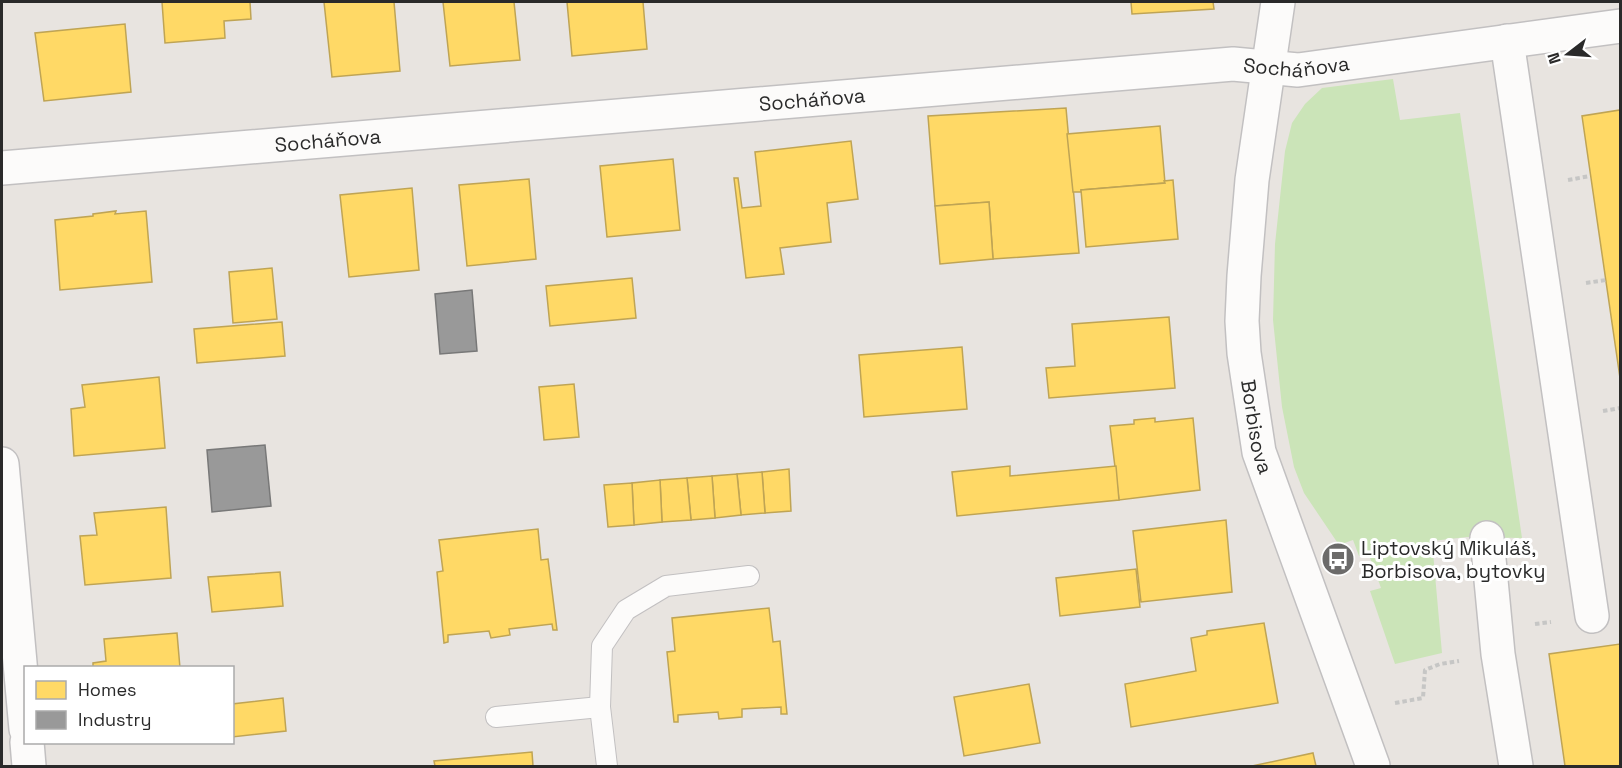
<svg xmlns="http://www.w3.org/2000/svg" width="1622" height="768" viewBox="0 0 1622 768" font-family="'Space Grotesk',sans-serif">
  <style>
    .park { fill: #cbe4b8 }
    .homes { fill: #ffd966; stroke: #bfa454; stroke-width: 1.5 }
    .industry { fill: #999; stroke: #787878; stroke-width: 1.5 }
    .lines { fill: none; stroke-linecap: round; stroke-linejoin: round }
    .lane-casing { stroke: #c2c0c1; stroke-width: 22 }
    .street-casing { stroke: #c2c0c1; stroke-width: 36 }
    .path { stroke: #c6c6c5; stroke-width: 4; stroke-dasharray: 4.5 3; stroke-linecap: butt }
    .lane { stroke: #fcfbfa; stroke-width: 20 }
    .street { stroke: #fcfbfa; stroke-width: 33 }
    .labels { text-anchor: middle; stroke-width: 6; stroke-linejoin: round; paint-order: stroke }
    .street-label { font-size: 20px; fill: #2a2a2a; stroke: #fff }
    .poi-label { font-size: 20px; fill: #2a2a2a; stroke: #fff; text-anchor: start }
  </style>
  <rect width="100%" height="100%" fill="#e8e4e0"/>
  <!-- park -->
  <polygon class="park" points="1393,79 1400,120 1460,113 1522,538 1467,537 1432,541 1442,653 1395,664 1370,591 1381,588 1369,555 1359,556 1353,540 1339,545 1304,493 1294,467 1282,407 1273,320 1275,244 1285,151 1292,123 1305,104 1322,88"/>
  <!-- homes -->
  <g class="homes">
    <polygon points="162,2 250,2 251,19 224,21 225,38 165,43"/>
    <polygon points="324,2 394,2 400,71 332,77"/>
    <polygon points="443,2 514,2 520,60 450,66"/>
    <polygon points="567,2 643,2 647,49 572,56"/>
    <polygon points="1131,2 1213,2 1214,9 1132,14"/>
    <polygon points="125,24 131,92 44,101 35,33"/>
    <polygon points="1066,108 1079,253 993,259 989,202 935,206 928,116"/>
    <polygon points="1620,110 1620,378 1582,116"/>
    <polygon points="1160,126 1165,183 1081,190 1081,192 1073,192 1067,134"/>
    <polygon points="851,141 858,199 827,203 831,242 780,248 784,274 746,278 734,178 738,178 742,208 761,206 755,152"/>
    <polygon points="673,159 680,230 607,237 600,166"/>
    <polygon points="529,179 536,259 467,266 459,185"/>
    <polygon points="1173,180 1178,239 1086,247 1081,190 1165,183 1164,181"/>
    <polygon points="412,188 419,270 349,277 340,195"/>
    <polygon points="989,202 993,259 940,264 935,206"/>
    <polygon points="116,211 115,214 146,211 152,282 60,290 55,220 93,216 93,214"/>
    <polygon points="272,268 277,319 233,323 229,272"/>
    <polygon points="632,278 636,318 550,326 546,286"/>
    <polygon points="1169,317 1175,388 1049,398 1046,368 1075,366 1072,324"/>
    <polygon points="282,322 285,356 197,363 194,329"/>
    <polygon points="962,347 967,409 864,417 859,355"/>
    <polygon points="159,377 165,448 74,456 71,409 85,407 82,385"/>
    <polygon points="574,384 579,437 544,440 539,387"/>
    <polygon points="1155,418 1155,422 1193,418 1200,490 1119,500 1110,426 1134,424 1134,420"/>
    <polygon points="1010,466 1010,476 1116,466 1119,500 957,516 952,472"/>
    <polygon points="789,469 791,511 765,513 762,472"/>
    <polygon points="762,472 765,513 741,515 737,474"/>
    <polygon points="737,474 741,515 715,518 712,476"/>
    <polygon points="712,476 715,518 691,520 687,478"/>
    <polygon points="687,478 691,520 662,522 660,480"/>
    <polygon points="660,480 662,522 634,525 632,483"/>
    <polygon points="632,483 634,525 608,527 604,485"/>
    <polygon points="166,507 171,578 85,585 80,536 97,535 94,513"/>
    <polygon points="1226,520 1232,592 1141,602 1133,531"/>
    <polygon points="538,529 541,560 548,559 557,630 553,630 552,624 509,629 510,635 491,638 489,631 448,635 448,642 444,643 437,572 443,571 439,540"/>
    <polygon points="1136,569 1140,607 1060,616 1056,578"/>
    <polygon points="280,572 283,606 212,612 208,577"/>
    <polygon points="769,608 773,642 780,641 787,714 781,714 781,707 742,709 742,717 719,719 718,712 678,715 678,722 674,722 667,652 675,651 672,618"/>
    <polygon points="1264,623 1278,703 1131,727 1125,684 1196,671 1191,638 1207,635 1207,631"/>
    <polygon points="177,633 180,668 93,668 93,663 106,661 104,639"/>
    <polygon points="1620,644 1620,766 1565,766 1549,654"/>
    <polygon points="1029,684 1040,743 964,756 954,697"/>
    <polygon points="283,698 286,731 232,737 232,704"/>
    <polygon points="532,752 533,766 435,766 434,761"/>
    <polygon points="1313,753 1316,766 1252,766"/>
  </g>
  <!-- industry -->
  <g class="industry">
    <polygon points="472,290 477,351 440,354 435,294"/>
    <polygon points="265,445 271,506 212,512 207,450"/>
  </g>
  <g class="lines">
    <!-- lane casing -->
    <g class="lane-casing">
      <g id="lane">
        <polyline points="496,717 600,707"/>
        <polyline points="607,766 600,707 602,646 626,610 666,586 749,576"/>
      </g>
    </g>
    <!-- street casing -->
    <g class="street-casing">
      <g id="street">
        <path id="s1" d="M 1278,2 L 1252,180 L 1244,276 L 1242,321 L 1244,353 L 1259,452 L 1373,766"/>
        <polyline points="1507,41 1592,616"/>
        <path id="s2" d="M 2,168 L 1233,64 L 1298,70 L 1620,26"/>
        <polyline points="2,464 26,729"/>
        <polyline points="1487,538 1498,654 1516,766"/>
        <polyline points="27,742 29,766"/>
      </g>
    </g>
    <!-- path -->
    <g class="path">
      <polyline points="1568,180 1590,176"/>
      <polyline points="1586,283 1606,280"/>
      <polyline points="1603,411 1620,408"/>
      <polyline points="1535,624 1551,622"/>
      <polyline points="1395,703 1423,698 1425,670 1440,664 1459,661"/>
    </g>
    <!-- lane -->
    <use href="#lane" class="lane"/>
    <!-- street -->
    <use href="#street" class="street"/>
  </g>
  <!-- icons -->
  <defs>
    <g id="bus-disc" transform="scale(1.725)"><circle r="9.5" fill="#6c6b6a" stroke="#fff"/><path d="M-5-6H5V4H4V6H2V4H-2V6H-4V4H-5ZM-3.5-4V0h7V-4ZM-3.5 1.2v1.5H-2V1.2ZM2 1.2v1.5H3.5V1.2Z" fill="#fff"/></g>
  </defs>
  <g fill-rule="evenodd">
    <use href="#bus-disc" x="1338" y="559"/>
  </g>
  <g class="labels">
    <!-- street labels -->
    <g class="street-label">
      <text dy="7" stroke="none"><textPath href="#s2" startOffset="1299">Socháňova</textPath></text>
      <text dy="7" stroke="none"><textPath href="#s2" startOffset="813">Socháňova</textPath></text>
      <text dy="7" stroke="none"><textPath href="#s2" startOffset="327">Socháňova</textPath></text>
      <text dy="7" stroke="none"><textPath href="#s1" startOffset="428">Borbisova</textPath></text>
    </g>
    <!-- poi labels -->
    <g class="poi-label">
      <text x="1361" y="555">Liptovský Mikuláš,<tspan x="1361" dy="23">Borbisova, bytovky</tspan></text>
    </g>
  </g>
  <!-- border -->
  <rect width="1622" height="768" fill="none" stroke="#2a2a2a" stroke-width="6"/>
  <!-- legend -->
  <rect x="24" y="666" width="210" height="78" fill="#ffffff" stroke="#aaaaaa" stroke-width="1.5"/>
  <rect x="36" y="681" width="30" height="18" fill="#ffd966" stroke="#aaaaaa" stroke-width="1.5"/>
  <text x="78" y="696" font-size="18" fill="#2a2a2a">Homes</text>
  <rect x="36" y="711" width="30" height="18" fill="#999999" stroke="#aaaaaa" stroke-width="1.5"/>
  <text x="78" y="726" font-size="18" fill="#2a2a2a">Industry</text>
  <!-- north arrow -->
  <g transform="translate(1568 54) rotate(253)" stroke="#ffffff" stroke-width="4.5" paint-order="stroke">
  <path d="M0-4.5L10 22L0 15L-10 22Z" fill="#2a2a2a"/>
  <text y="-9" font-size="16" font-weight="bold" text-anchor="middle" fill="#2a2a2a">N</text>
  </g>
</svg>
